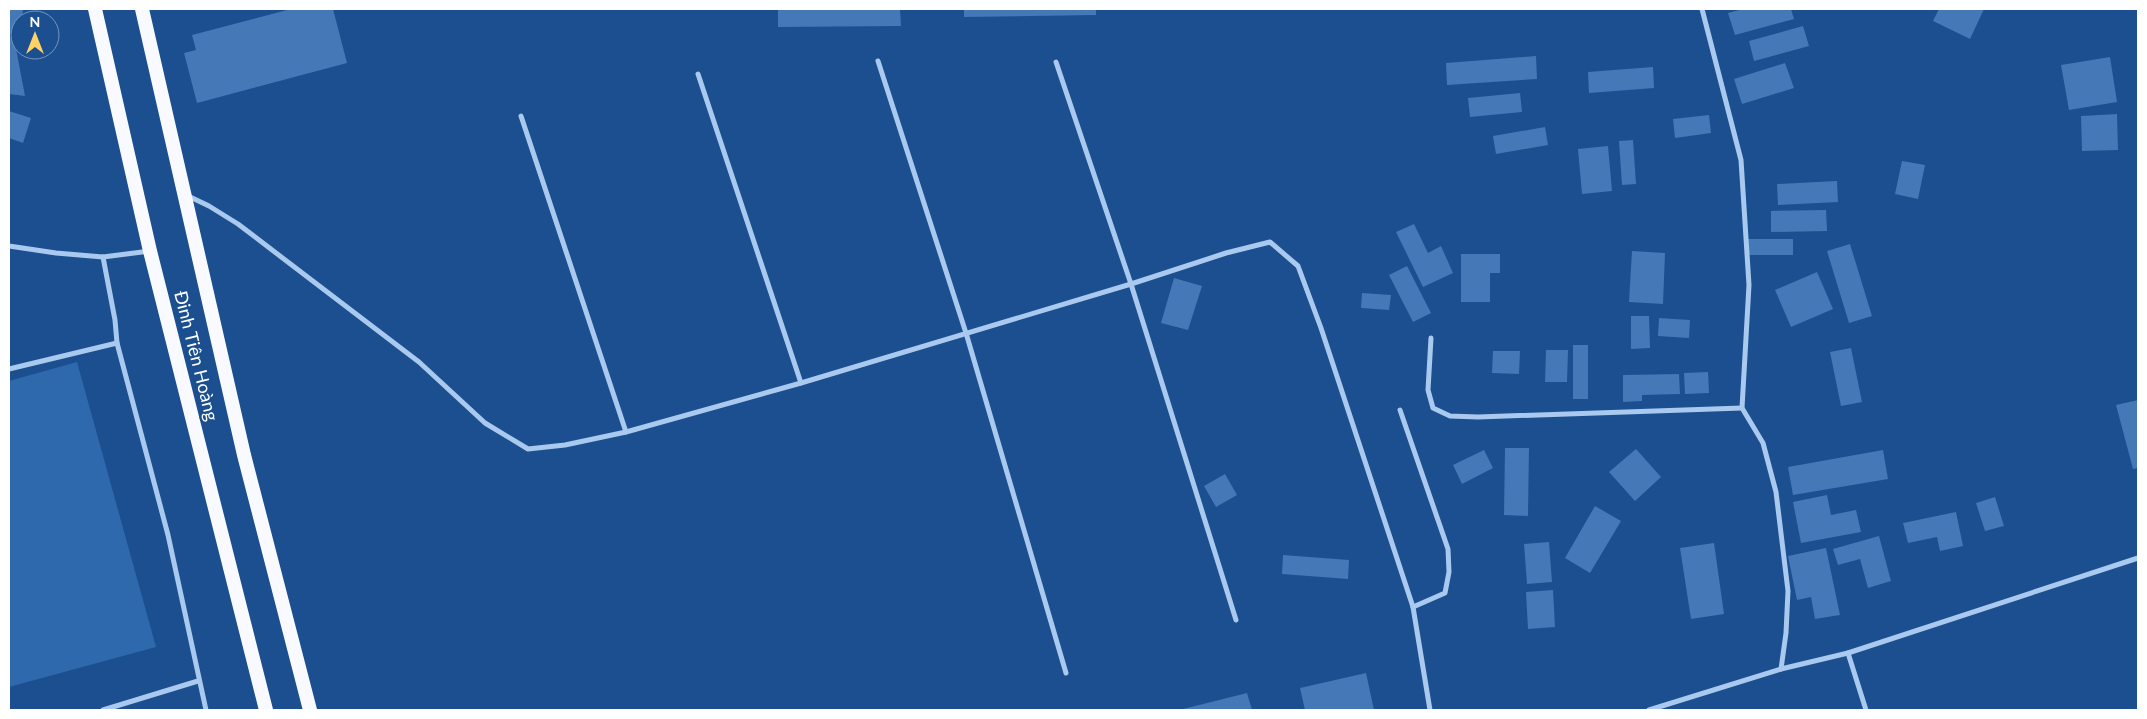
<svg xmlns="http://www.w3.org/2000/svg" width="2147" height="719" viewBox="0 0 2147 719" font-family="Lato,sans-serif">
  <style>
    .green { fill: #2e69ad }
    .building { fill: #4478b7 }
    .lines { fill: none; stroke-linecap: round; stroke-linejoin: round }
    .minor { stroke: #a9c9ee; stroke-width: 5 }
    .trunk { stroke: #f8faff; stroke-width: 14 }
    .labels { text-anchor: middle; stroke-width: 4.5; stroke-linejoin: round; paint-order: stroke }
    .street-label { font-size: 18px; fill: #fff; stroke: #1b4f8f }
  </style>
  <rect width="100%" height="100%" fill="#1b4f8f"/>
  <!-- green -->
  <polygon class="green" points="77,362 156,647 9,687 9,381"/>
  <!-- building -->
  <g class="building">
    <polygon points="9,9 23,9 22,20 13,35 9,33"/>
    <polygon points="291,9 333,9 347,63 197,103 184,53 196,50 192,35"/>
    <polygon points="778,9 900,9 901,26 778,27"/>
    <polygon points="964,9 1096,9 1096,15 964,17"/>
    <polygon points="1743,9 1791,9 1794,19 1735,35 1728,13"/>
    <polygon points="1939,9 1984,9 1970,39 1933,21"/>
    <polygon points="1803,26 1809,46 1754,61 1749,41"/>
    <polygon points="9,37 14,38 25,96 9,94"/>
    <polygon points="1536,56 1537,79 1447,85 1446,63"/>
    <polygon points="2110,57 2117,102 2069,110 2061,65"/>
    <polygon points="1785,63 1794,88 1742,104 1734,79"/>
    <polygon points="1653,67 1654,88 1589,93 1588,72"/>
    <polygon points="1520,93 1522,112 1470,117 1468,98"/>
    <polygon points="9,111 31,118 23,143 9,138"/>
    <polygon points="2117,114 2118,150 2082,151 2081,116"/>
    <polygon points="1709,115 1711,133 1675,138 1673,119"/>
    <polygon points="1545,127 1548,145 1496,154 1493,136"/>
    <polygon points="1633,140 1636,184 1622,185 1619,141"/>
    <polygon points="1608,146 1612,191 1582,194 1578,149"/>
    <polygon points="1902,161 1925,165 1918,199 1895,194"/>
    <polygon points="1837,181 1838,202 1778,205 1777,184"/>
    <polygon points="1826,210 1827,231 1771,232 1771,211"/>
    <polygon points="1414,224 1428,253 1441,246 1453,273 1423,287 1396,232"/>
    <rect x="1748" y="239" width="45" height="16"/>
    <polygon points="1850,244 1872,316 1849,323 1827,251"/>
    <polygon points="1632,251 1665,253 1663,304 1629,302"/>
    <polygon points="1461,254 1500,254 1500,273 1490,273 1490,302 1461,302"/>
    <polygon points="1407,266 1431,313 1413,322 1389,275"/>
    <polygon points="1817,272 1833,309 1791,327 1775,290"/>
    <polygon points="1174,278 1202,286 1188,330 1161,323"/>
    <polygon points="1362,293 1391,295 1389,310 1361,308"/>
    <polygon points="1631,316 1649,316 1650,348 1631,349"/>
    <polygon points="1659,318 1690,320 1689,338 1658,336"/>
    <rect x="1573" y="345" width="15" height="54"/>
    <polygon points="1851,348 1862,402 1841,406 1830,352"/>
    <polygon points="1546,350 1568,350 1567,382 1545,382"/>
    <polygon points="1493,351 1520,351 1519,374 1492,373"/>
    <polygon points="1708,372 1709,393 1685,394 1684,373"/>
    <polygon points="1679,374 1680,394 1642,395 1642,401 1623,402 1623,375"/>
    <polygon points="2138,400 2138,468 2133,469 2116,405"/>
    <polygon points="1505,448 1529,448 1528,516 1504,515"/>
    <polygon points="1636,449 1661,477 1635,501 1609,472"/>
    <polygon points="1484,450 1493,468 1462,484 1453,465"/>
    <polygon points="1883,450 1888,479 1793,495 1788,467"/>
    <polygon points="1225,474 1237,495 1216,507 1204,486"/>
    <polygon points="1827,495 1831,515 1856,510 1861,532 1801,543 1793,502"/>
    <polygon points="1995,497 2004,526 1985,531 1976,503"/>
    <polygon points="1595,506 1621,521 1590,573 1565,558"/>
    <polygon points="1956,512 1963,546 1940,551 1937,537 1908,543 1903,523"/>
    <polygon points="1879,536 1891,581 1868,588 1860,559 1838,565 1833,549"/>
    <polygon points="1549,542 1552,582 1527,584 1524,544"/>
    <polygon points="1714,543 1724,614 1691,619 1680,548"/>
    <polygon points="1826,548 1840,615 1815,619 1811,597 1797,600 1788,556"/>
    <polygon points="1283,555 1349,560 1348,579 1282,574"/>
    <polygon points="1553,590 1555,627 1528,629 1526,592"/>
    <polygon points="1366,673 1374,710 1305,710 1300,688"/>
    <polygon points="1247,693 1252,710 1179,710"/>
  </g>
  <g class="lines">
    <!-- minor -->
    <g class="minor">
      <polyline points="1702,9 1741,160 1749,285 1742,408 1763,443 1776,492 1788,591 1786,633 1781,669"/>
      <polyline points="878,61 966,333 1066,673"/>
      <polyline points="1056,62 1131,284 1236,620"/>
      <polyline points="698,74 801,383"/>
      <polyline points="521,116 626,432"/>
      <polyline points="186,195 209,206 238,224 419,362 485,423 528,449 565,445 626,432 801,383 1131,284 1226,253 1270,242 1298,266 1321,328 1413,607 1430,710"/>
      <polyline points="9,246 56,253 103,257 150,251"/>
      <polyline points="103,257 115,320 117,343 168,535 206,710"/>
      <polyline points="1431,338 1428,390 1433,408 1450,416 1478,417 1742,408"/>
      <polyline points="9,369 117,343"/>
      <polyline points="1400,410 1448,549 1449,572 1445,593 1413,607"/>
      <polyline points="1848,653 1866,710"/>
      <polyline points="103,710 198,681"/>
      <polyline points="1649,710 1781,669 1848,653 2138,558"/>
    </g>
    <!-- trunk -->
    <g class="trunk">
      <polyline points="95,9 150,251 266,710"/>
      <polyline points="142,9 244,455 310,710"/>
    </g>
  </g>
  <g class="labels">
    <!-- street labels -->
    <g class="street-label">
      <text transform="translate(196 356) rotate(76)" y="6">Đinh Tiên Hoàng</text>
    </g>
  </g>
  <!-- border -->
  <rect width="2147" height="719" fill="none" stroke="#ffffff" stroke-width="20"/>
  <!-- north arrow -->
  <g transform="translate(35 35)"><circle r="24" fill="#1b4f8f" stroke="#7695bc"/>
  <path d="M0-4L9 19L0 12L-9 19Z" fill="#ffd166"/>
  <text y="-8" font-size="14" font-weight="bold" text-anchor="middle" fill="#ffffff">N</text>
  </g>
</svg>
